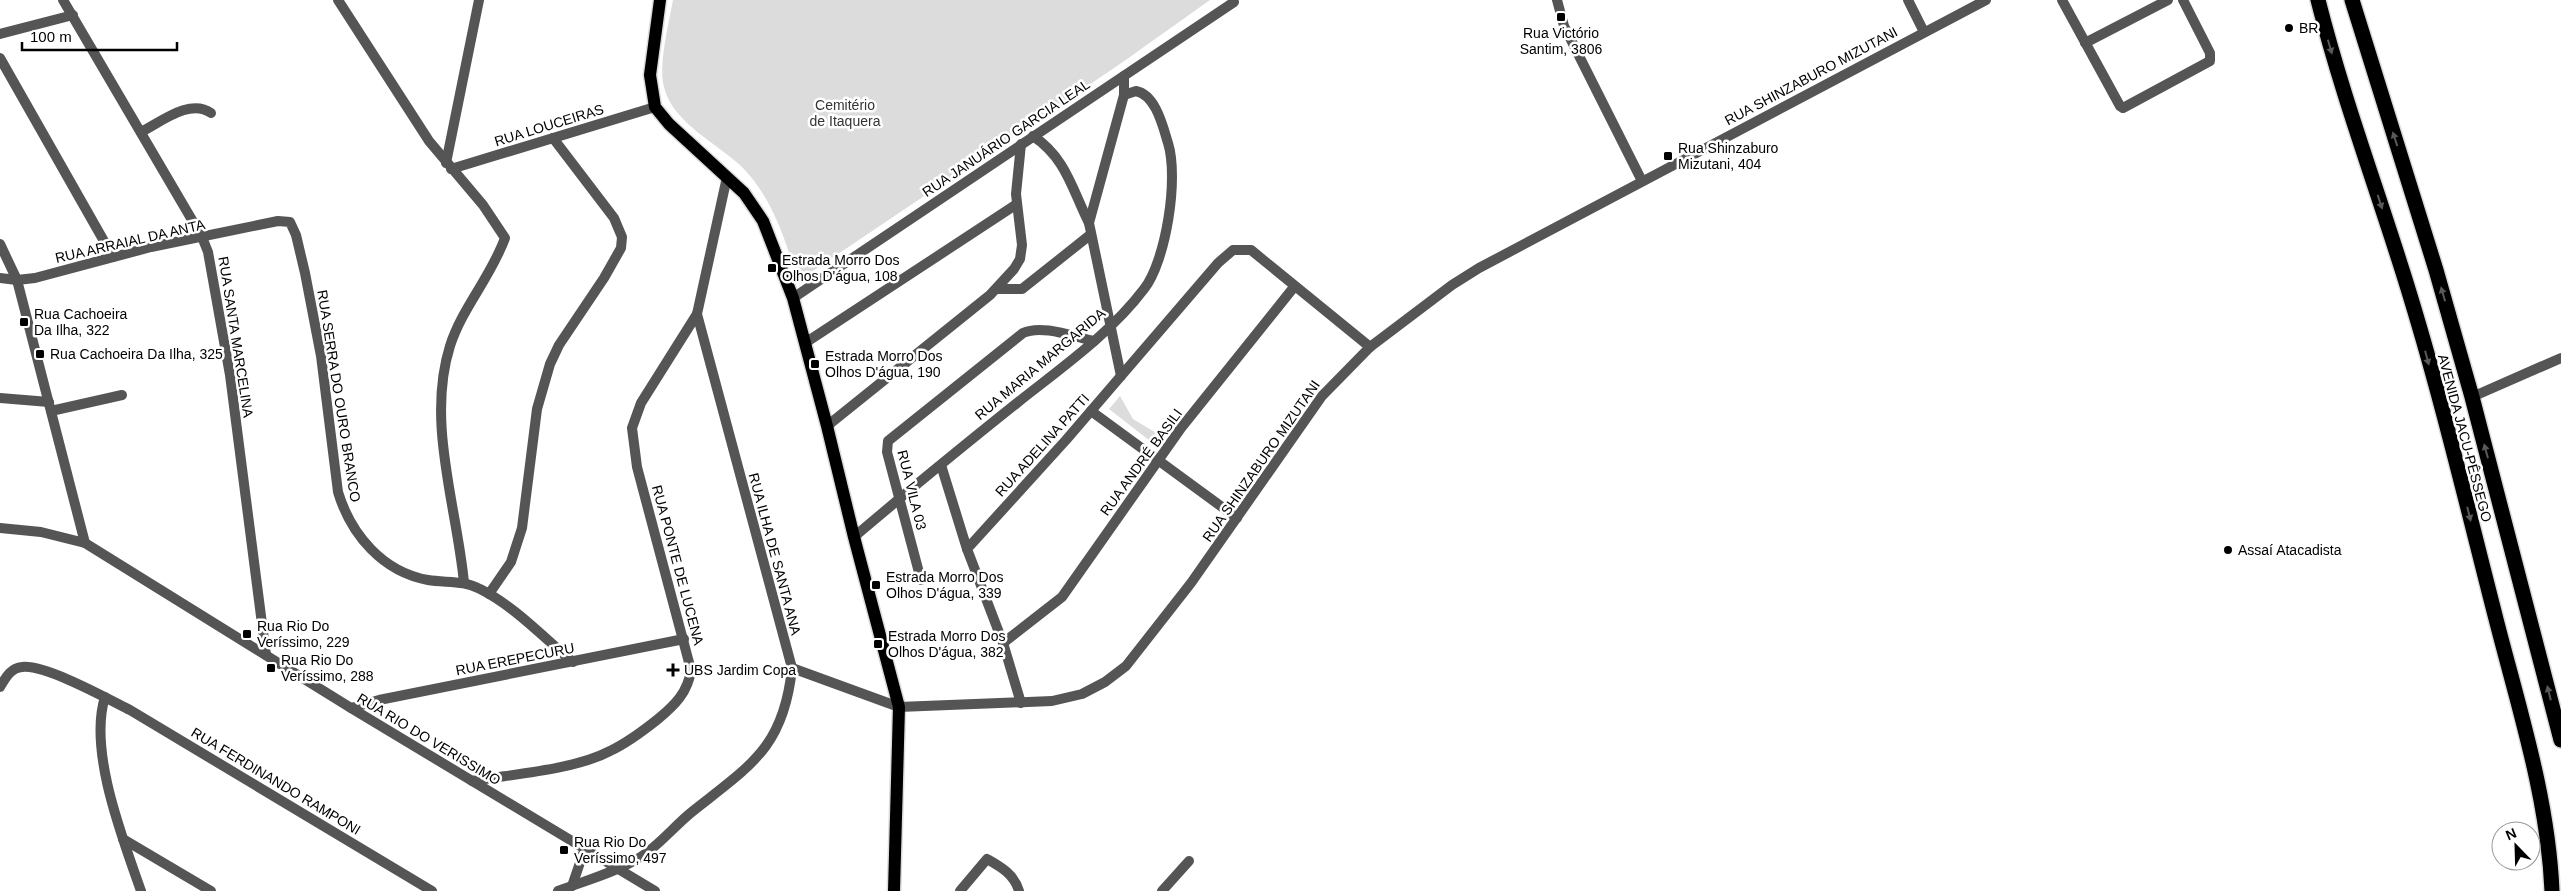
<svg xmlns="http://www.w3.org/2000/svg" width="2561" height="891" viewBox="0 0 2561 891" font-family="Arial,sans-serif">
  <style>
    .green { fill: #dcdcdc }
    .lines { fill: none; stroke-linecap: round; stroke-linejoin: round }
    .major-casing { stroke: #dbdbdb; stroke-width: 15 }
    .highway-casing { stroke: #dbdbdb; stroke-width: 18 }
    .minor { stroke: #555; stroke-width: 10 }
    .major { stroke: #000; stroke-width: 12 }
    .highway { stroke: #000; stroke-width: 15 }
    .oneway { fill: #595959 }
    .poi-dot { fill: #000; stroke: #fff; stroke-width: 2 }
    .labels { text-anchor: middle; stroke-width: 5; stroke-linejoin: round; paint-order: stroke }
    .poi-label { font-size: 14px; fill: #000; stroke: #fff; text-anchor: start }
    .street-label { font-size: 14px; fill: #000; stroke: #fff }
    .park-label { font-size: 14px; fill: #333; stroke: #fff }
  </style>
  <rect width="100%" height="100%" fill="#fff"/>
  <!-- green -->
  <g class="green">
    <path d="M 673,0 L 1210,0 L 1120,64 L 798,281 C 786,242 773,199 743,168 C 719,144 673,124 664,87 C 658,67 669,22 673,0 Z"/>
    <polygon points="1120,396 1133,419 1161,436 1154,444 1109,409"/>
  </g>
  <g class="lines">
    <!-- major casing -->
    <g class="major-casing">
      <polyline id="major" points="660,0 650,75 655,107 669,124 744,193 763,221 793,298 827,426 854,537 899,707 894,891"/>
    </g>
    <!-- highway casing -->
    <g class="highway-casing">
      <g id="highway">
        <path d="M 2318,0 C 2342,95 2376,186 2405,279 C 2440,391 2467,506 2496,619 C 2519,709 2548,798 2552,891"/>
        <polyline points="2352,0 2436,270 2472,397 2561,740"/>
      </g>
    </g>
    <!-- minor -->
    <g class="minor">
      <polyline points="63,0 202,237 208,252 230,375 266,655"/>
      <path d="M 338,0 L 429,141 L 483,205 L 505,238 C 491,277 462,308 450,346 C 426,422 457,507 464,583"/>
      <polyline points="1557,0 1564,26 1642,181"/>
      <polyline points="1908,0 1924,32"/>
      <polyline points="2062,0 2120,106 2123,108 2210,61 2210,53 2183,0"/>
      <polyline points="0,34 73,15"/>
      <polyline points="2085,43 2168,0"/>
      <polyline points="0,58 113,257"/>
      <path d="M 141,132 C 161,122 190,98 211,113"/>
      <path d="M 1033,136 C 1066,158 1072,189 1089,223"/>
      <polyline points="446,163 479,0"/>
      <polyline points="451,169 655,107"/>
      <polyline points="0,244 17,280 85,543"/>
      <path d="M 0,278 L 17,280 L 35,278 L 151,247 L 278,221 L 290,222 L 296,235 L 305,273 L 321,356 L 338,492 C 351,535 383,572 428,580 C 446,583 464,580 480,589 C 513,605 544,638 573,662"/>
      <polyline points="997,289 1022,289 1090,235"/>
      <polyline points="793,298 1234,2"/>
      <polyline points="805,343 1017,204"/>
      <polyline points="1121,376 1089,223 1124,95 1124,76"/>
      <polyline points="2472,397 2561,358"/>
      <polyline points="0,398 49,402"/>
      <polyline points="51,411 122,395"/>
      <polyline points="1091,411 1237,518"/>
      <polyline points="827,426 990,295 1014,269 1020,259 1022,245 1016,194 1021,144"/>
      <polyline points="941,465 967,549"/>
      <polyline points="0,528 41,532 85,543 351,708 655,891"/>
      <path d="M 854,537 C 908,491 962,447 1017,403 C 1061,368 1110,334 1144,289 C 1166,261 1179,178 1168,143 C 1163,127 1156,95 1136,91 L 1124,95"/>
      <path d="M 921,580 L 887,452 L 888,441 L 1023,333 C 1042,324 1074,337 1094,341"/>
      <polyline points="489,594 511,562 522,528 537,409 550,364 559,345 604,278 621,248 622,237 614,218 553,138"/>
      <polyline points="1003,643 1062,597 1181,428 1294,287"/>
      <polyline points="792,668 899,707 1052,701 1082,694 1105,682 1126,666 1191,583 1322,396 1370,347 1452,285 1479,268 1986,0"/>
      <path d="M 0,687 C 5,679 10,668 22,667 C 45,664 108,699 130,710 L 432,891"/>
      <path d="M 105,697 C 88,751 123,839 141,891"/>
      <polyline points="1021,703 1003,643 967,549 1066,440 1218,263 1233,250 1251,250 1370,347"/>
      <polyline points="351,708 379,700 684,639"/>
      <path d="M 472,781 C 513,774 574,770 610,751 C 627,743 643,731 658,719 C 675,705 688,692 691,670 L 637,467 L 632,428 L 641,403 L 697,314"/>
      <polyline points="123,839 211,891"/>
      <polyline points="572,886 585,848"/>
      <path d="M 558,891 C 584,881 614,873 639,858 C 659,846 674,826 693,811 C 751,765 784,747 792,668 L 697,314 L 727,177"/>
      <path d="M 960,891 L 987,859 C 1001,867 1014,874 1019,891"/>
      <polyline points="1162,891 1189,861"/>
    </g>
    <!-- major -->
    <use href="#major" class="major"/>
    <!-- highway -->
    <use href="#highway" class="highway"/>
  </g>
  <!-- one-way arrows -->
  <defs><path id="oneway-solid" d="M-6-.8H1V-3.2L6.5 0L1 3.2V.8H-6Z" transform="scale(1.25)"/></defs>
  <g class="oneway">
    <use href="#oneway-solid" transform="translate(2330 47) rotate(74)"/>
    <use href="#oneway-solid" transform="translate(2395 139) rotate(-108)"/>
    <use href="#oneway-solid" transform="translate(2380 202) rotate(72)"/>
    <use href="#oneway-solid" transform="translate(2443 294) rotate(-106)"/>
    <use href="#oneway-solid" transform="translate(2427 358) rotate(75)"/>
    <use href="#oneway-solid" transform="translate(2486 451) rotate(-105)"/>
    <use href="#oneway-solid" transform="translate(2469 514) rotate(76)"/>
    <use href="#oneway-solid" transform="translate(2549 693) rotate(-104)"/>
  </g>
  <!-- markers -->
  <g class="poi-dot">
    <rect x="1556" y="12" width="10" height="10" rx="2.5"/>
    <circle cx="2289" cy="28" r="5"/>
    <rect x="1663" y="151" width="10" height="10" rx="2.5"/>
    <rect x="767" y="263" width="10" height="10" rx="2.5"/>
    <rect x="19" y="317" width="10" height="10" rx="2.5"/>
    <rect x="35" y="349" width="10" height="10" rx="2.5"/>
    <rect x="810" y="359" width="10" height="10" rx="2.5"/>
    <circle cx="2228" cy="550" r="5"/>
    <rect x="871" y="580" width="10" height="10" rx="2.5"/>
    <rect x="242" y="629" width="10" height="10" rx="2.5"/>
    <rect x="873" y="639" width="10" height="10" rx="2.5"/>
    <rect x="266" y="663" width="10" height="10" rx="2.5"/>
    <path d="M670.5 662.5h5v5h5v5h-5v5h-5v-5h-5v-5h5z"/>
    <rect x="559" y="845" width="10" height="10" rx="2.5"/>
  </g>
  <g class="labels">
    <!-- poi labels -->
    <g class="poi-label">
      <text x="2299" y="33">BR</text>
      <text x="1561" y="38" text-anchor="middle">Rua Victório<tspan x="1561" dy="16">Santim, 3806</tspan></text>
      <text x="1678" y="153">Rua Shinzaburo<tspan x="1678" dy="16">Mizutani, 404</tspan></text>
      <text x="782" y="265">Estrada Morro Dos<tspan x="782" dy="16">Olhos D'água, 108</tspan></text>
      <text x="34" y="319">Rua Cachoeira<tspan x="34" dy="16">Da Ilha, 322</tspan></text>
      <text x="50" y="359">Rua Cachoeira Da Ilha, 325</text>
      <text x="825" y="361">Estrada Morro Dos<tspan x="825" dy="16">Olhos D'água, 190</tspan></text>
      <text x="2238" y="555">Assaí Atacadista</text>
      <text x="886" y="582">Estrada Morro Dos<tspan x="886" dy="16">Olhos D'água, 339</tspan></text>
      <text x="257" y="631">Rua Rio Do<tspan x="257" dy="16">Veríssimo, 229</tspan></text>
      <text x="888" y="641">Estrada Morro Dos<tspan x="888" dy="16">Olhos D'água, 382</tspan></text>
      <text x="281" y="665">Rua Rio Do<tspan x="281" dy="16">Veríssimo, 288</tspan></text>
      <text x="684" y="675">UBS Jardim Copa</text>
      <text x="574" y="847">Rua Rio Do<tspan x="574" dy="16">Veríssimo, 497</tspan></text>
    </g>
    <!-- street labels -->
    <g class="street-label">
      <text transform="translate(1811 76) rotate(-28)" y="5">RUA SHINZABURO MIZUTANI</text>
      <text transform="translate(549 125) rotate(-17)" y="5">RUA LOUCEIRAS</text>
      <text transform="translate(1006 138) rotate(-34)" y="5">RUA JANUÁRIO GARCIA LEAL</text>
      <text transform="translate(130 241) rotate(-13)" y="5">RUA ARRAIAL DA ANTA</text>
      <text transform="translate(236 337) rotate(81)" y="5">RUA SANTA MARCELINA</text>
      <text transform="translate(1040 364) rotate(-40)" y="5">RUA MARIA MARGARIDA</text>
      <text transform="translate(339 396) rotate(81)" y="5">RUA SERRA DO OURO BRANCO</text>
      <text transform="translate(2465 438) rotate(75)" y="5">AVENIDA JACU-PÊSSEGO</text>
      <text transform="translate(1042 445) rotate(-48)" y="5">RUA ADELINA PATTI</text>
      <text transform="translate(1261 461) rotate(-55)" y="5">RUA SHINZABURO MIZUTANI</text>
      <text transform="translate(1141 462) rotate(-54)" y="5">RUA ANDRÉ BASILI</text>
      <text transform="translate(912 490) rotate(76)" y="5">RUA VILA 03</text>
      <text transform="translate(775 554) rotate(75)" y="5">RUA ILHA DE SANTA ANA</text>
      <text transform="translate(678 565) rotate(75)" y="5">RUA PONTE DE LUCENA</text>
      <text transform="translate(515 659) rotate(-11)" y="5">RUA EREPECURU</text>
      <text transform="translate(429 739) rotate(31)" y="5">RUA RIO DO VERISSIMO</text>
      <text transform="translate(276 781) rotate(31)" y="5">RUA FERDINANDO RAMPONI</text>
    </g>
    <!-- park labels -->
    <g class="park-label">
      <text x="845" y="110">Cemitério<tspan x="845" dy="16">de Itaquera</tspan></text>
    </g>
  </g>
  <!-- north arrow -->
  <g transform="translate(2516 846) rotate(337)"><circle r="24" fill="#ffffff" stroke="#999999"/>
  <path d="M0-4L9 19L0 12L-9 19Z" fill="#000000"/>
  <text y="-8" font-size="14" font-weight="bold" text-anchor="middle" fill="#000000">N</text>
  </g>
  <!-- scale -->
  <path d="M22 42v8h155v-8" fill="none" stroke="#000000" stroke-width="2.5"/>
  <text x="30" y="42" font-size="15" fill="#000000" stroke="#ffffff" stroke-width="4" paint-order="stroke">100 m</text>
</svg>
